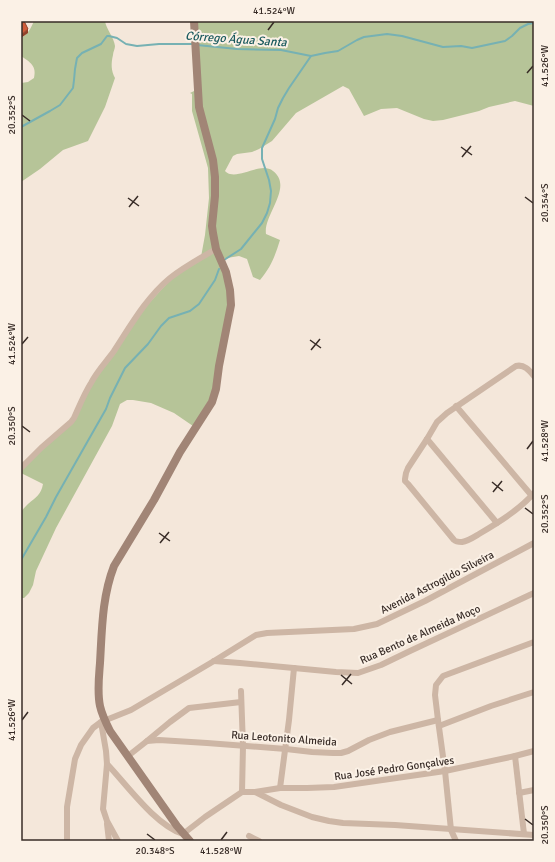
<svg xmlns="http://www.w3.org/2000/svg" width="555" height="862" viewBox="0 0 555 862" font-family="Signika,sans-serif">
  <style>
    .green { fill: #b6c498 }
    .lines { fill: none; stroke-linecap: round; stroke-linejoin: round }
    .stream { stroke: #76b1b3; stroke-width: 2 }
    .street { stroke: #cdb6a5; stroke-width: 6 }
    .secondary { stroke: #a18576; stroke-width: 8 }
    .shaded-wall { fill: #924129 }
    .building { fill: #d05d3b; stroke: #924129 }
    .ticks { fill: none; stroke: #382c27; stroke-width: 1.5 }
    .labels { text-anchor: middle; stroke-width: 4; stroke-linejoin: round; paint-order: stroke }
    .street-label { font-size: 11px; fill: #382c27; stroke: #fbf1e6 }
    .water-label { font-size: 12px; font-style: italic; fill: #19595d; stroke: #fbf1e6 }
    .neatline { fill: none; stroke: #382c27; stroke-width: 1.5 }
    .ticks-label { font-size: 10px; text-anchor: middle; fill: #382c27 }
  </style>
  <rect width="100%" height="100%" fill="#f4e7da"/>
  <!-- green -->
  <g class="green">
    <path d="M 34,21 L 105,21 C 106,29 114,37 115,46 C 115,49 113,52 113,55 C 111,63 111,71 115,78 L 105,107 L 88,141 L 63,150 L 40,169 L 21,182 L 21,83 L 28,82 L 34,78 C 37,66 30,62 21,56 L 21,38 C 28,34 31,28 34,21 Z"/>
    <path d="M 197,21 L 534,21 L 534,106 L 515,101 L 489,107 L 479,111 L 443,120 L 433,121 L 424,119 L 397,108 L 381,109 L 364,116 L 349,89 L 343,86 L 296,113 L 272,141 L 259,149 L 252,152 L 237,154 L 233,156 L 225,171 C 226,172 229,174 230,174 C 243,177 262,162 273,171 C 294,187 263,215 266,234 L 280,240 C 275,256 271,267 260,280 L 253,277 L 247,259 L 239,256 L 221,259 L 231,296 L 215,390 L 193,426 L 174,413 L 151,403 L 133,400 L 127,400 L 120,404 L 112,426 L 56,528 L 36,571 L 33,585 L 29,593 L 24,598 L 21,598 L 21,512 C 23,509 26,506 28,504 C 36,497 41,495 43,484 L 21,473 L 21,464 L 74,417 L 95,380 L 138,315 L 174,276 L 201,257 L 205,235 L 209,198 L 208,168 L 192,111 L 192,94 L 190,93 L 200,88 Z"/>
  </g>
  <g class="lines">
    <!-- stream -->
    <g class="stream">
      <polyline points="197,45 237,49 281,50 311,56 325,53 338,51 357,40 364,37 387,34 402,36 443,47 461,46 472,48 505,41 512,36 520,28 528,24 534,23"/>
      <polyline points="21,127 50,111 60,105 73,88 74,80 75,69 77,58 82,53 101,44 107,36 109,36 117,38 126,44 137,46 159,44 193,44"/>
      <polyline points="224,260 241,249 262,223 267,213 270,203 271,191 269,180 262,159 262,148 275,119 278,108 283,98 289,88 311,56"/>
      <polyline points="21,560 46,517 56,497 106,409 110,398 125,368 148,344 161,326 169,318 190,311 199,304 215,280 219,269"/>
    </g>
    <!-- street -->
    <g class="street">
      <path d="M 534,376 C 529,370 524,364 516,366 L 447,413 L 437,422 L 427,439 L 408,468 L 406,473 L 405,479 L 405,481 L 408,484 L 454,540 C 456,542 459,542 462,542 C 468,541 474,537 479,534 C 499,522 519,510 534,493"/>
      <polyline points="456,406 532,496"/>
      <polyline points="427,439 497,523"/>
      <path d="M 21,468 L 41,448 L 71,422 L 74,418 C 79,407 84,394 91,383 C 97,371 107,361 114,351 C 131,325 146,298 170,278 C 184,267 200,258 216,249"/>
      <polyline points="214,661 240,663 336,672 358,673 381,665 410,651 534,593"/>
      <polyline points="241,691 243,746 242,792"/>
      <polyline points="101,722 106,751 107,764 103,809 107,821 118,841"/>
      <polyline points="439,726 491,706 534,692"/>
      <polyline points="147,741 170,722 189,708 241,702"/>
      <polyline points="128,756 147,741 159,740 207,743 286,749 312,752 333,753 341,753 348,751 369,740 390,732 438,720"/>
      <polyline points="515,756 524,834"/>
      <path d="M 107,764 C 127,785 155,825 183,834 L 205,817 L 242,792 L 255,792 L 281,805 L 312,817 L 329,821 L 343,823 L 395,825 L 534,835"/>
      <polyline points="280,788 289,720 294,668"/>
      <polyline points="255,792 280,788 307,788 334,787 445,771 515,756 534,751"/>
      <polyline points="519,793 534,790"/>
      <polyline points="107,824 109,841"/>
      <polyline points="249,836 259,841"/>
      <polyline points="67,841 67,807 75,759 81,745 93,728 101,722 131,710 214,661 256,635 267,633 354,629 377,624 425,601 534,543"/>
      <polyline points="456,841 451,830 445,771 438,720 435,695 436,685 443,676 534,642"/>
    </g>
    <!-- secondary -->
    <path class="secondary" d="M 190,841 L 177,826 L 110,731 C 106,723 102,715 100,706 C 97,692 99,676 100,663 C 102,629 102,597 114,566 L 154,500 L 180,452 L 212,402 L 216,389 L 219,366 L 231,305 L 230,290 L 226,272 L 216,249 L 213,233 L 212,226 L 215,196 L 215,177 L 213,160 L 199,107 L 194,21"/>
  </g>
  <!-- shaded-wall -->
  <polygon class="shaded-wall" points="28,29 28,33 21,38 21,35"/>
  <!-- building -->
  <polygon class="building" points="21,21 24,21 28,29 21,35"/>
  <!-- ticks -->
  <path class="ticks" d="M 268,30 L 274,22M 527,73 L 533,66M 22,115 L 30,121M 461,147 L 472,155M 462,157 L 471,146M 525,197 L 533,203M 128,198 L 139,206M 129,207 L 138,196M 310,340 L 321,348M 22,344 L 28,337M 311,350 L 320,339M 22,426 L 30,432M 527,449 L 533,441M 492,482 L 503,491M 493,492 L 502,481M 525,508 L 533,514M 159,533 L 170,541M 160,543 L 169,532M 341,675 L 352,684M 342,685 L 351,674M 22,720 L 28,712M 525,819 L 533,825M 147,834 L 155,840M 221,840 L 227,832"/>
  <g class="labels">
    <!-- street labels -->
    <g class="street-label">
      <text transform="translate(437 582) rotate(-27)" y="4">Avenida Astrogildo Silveira</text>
      <text transform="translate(420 634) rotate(-24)" y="4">Rua Bento de Almeida Moço</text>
      <text transform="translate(284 738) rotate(4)" y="4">Rua Leotonito Almeida</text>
      <text transform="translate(394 768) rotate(-8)" y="4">Rua José Pedro Gonçalves</text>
    </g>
    <!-- water labels -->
    <g class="water-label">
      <text transform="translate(236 39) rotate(4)" y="4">Córrego Água Santa</text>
    </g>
  </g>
  <!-- border -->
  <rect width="555" height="862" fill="none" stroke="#fbf1e6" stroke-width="44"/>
  <rect x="22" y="22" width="511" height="818" class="neatline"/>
  <g class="ticks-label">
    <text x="274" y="14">41.524°W</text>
    <text transform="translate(544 66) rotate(-90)" y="4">41.526°W</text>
    <text transform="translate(11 115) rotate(-90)" y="4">20.352°S</text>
    <text transform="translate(544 203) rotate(-90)" y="4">20.354°S</text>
    <text transform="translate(11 344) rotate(-90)" y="4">41.524°W</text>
    <text transform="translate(11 426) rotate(-90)" y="4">20.350°S</text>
    <text transform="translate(544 441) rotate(-90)" y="4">41.528°W</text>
    <text transform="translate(544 514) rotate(-90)" y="4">20.352°S</text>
    <text transform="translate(11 720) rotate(-90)" y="4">41.526°W</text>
    <text transform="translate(544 825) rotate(-90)" y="4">20.350°S</text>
    <text x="155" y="854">20.348°S</text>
    <text x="221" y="854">41.528°W</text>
  </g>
</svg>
